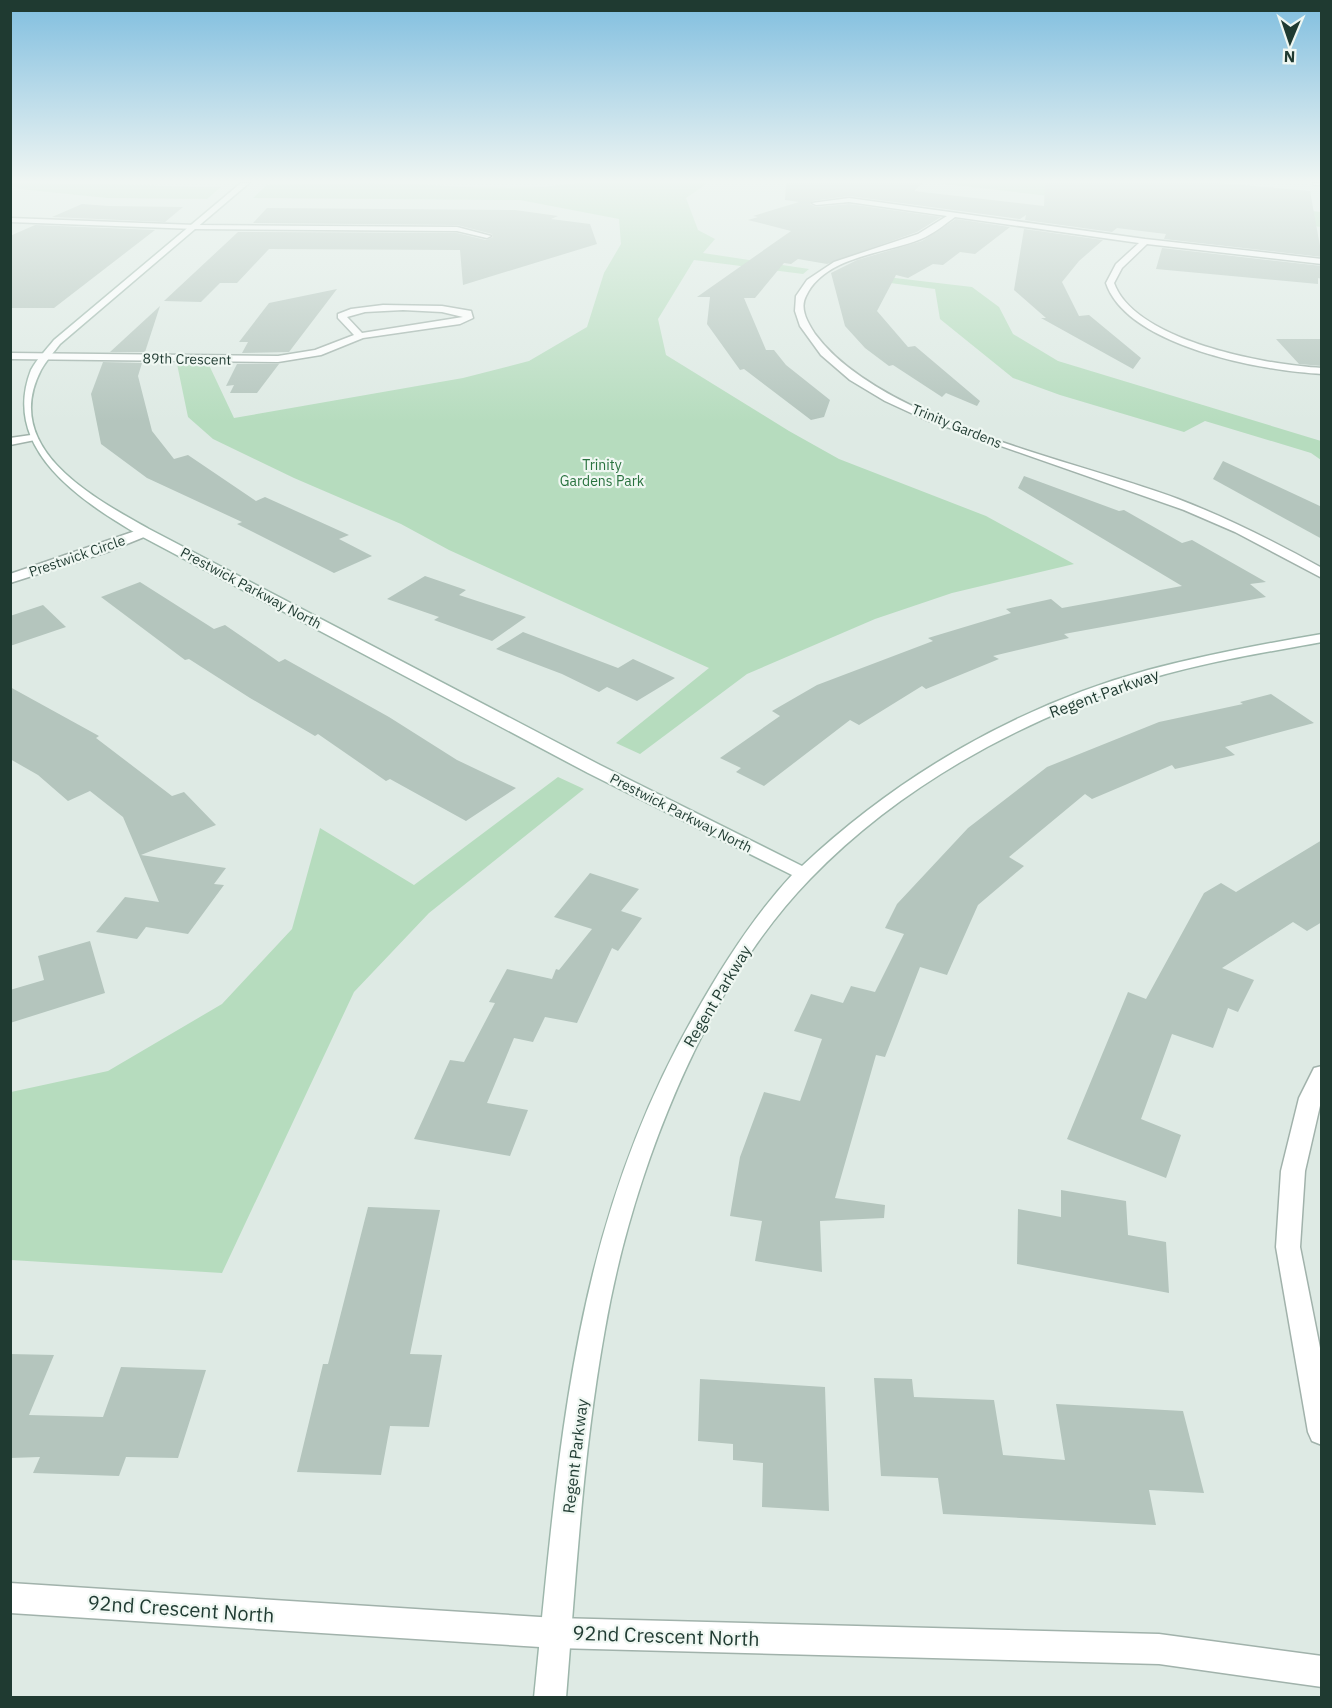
<svg xmlns="http://www.w3.org/2000/svg" width="1332" height="1708" viewBox="0 0 1332 1708" font-family="'IBM Plex Sans',sans-serif">
  <style>
    .green { fill: #b6dcbe }
    .building { fill: #b4c5bd }
    .lines { fill: none; stroke-linecap: round; stroke-linejoin: round }
    .street-casing { stroke: #a1b2ab; stroke-width: 3 }
    .secondary-casing { stroke: #9db6ab; stroke-width: 3 }
    .street { fill: #fff; fill-rule: evenodd }
    .secondary { fill: #fff; fill-rule: evenodd }
    .labels { text-anchor: middle; stroke-width: 4.5; stroke-linejoin: round; paint-order: stroke }
    .far-street-label { font-size: 14px; fill: #1f3a31; stroke: #eff7f2 }
    .far-park-label { font-size: 14px; fill: #29723f; stroke: #eff7f2 }
    .street-label { font-size: 16px; fill: #1f3a31; stroke: #eff7f2 }
    .near-street-label { font-size: 20px; fill: #1f3a31; stroke: #eff7f2 }
  </style>
  <rect width="100%" height="100%" fill="#deeae4"/>
  <!-- green -->
  <g class="green">
    <path d="M 10,183 C 81,183 151,186 221,187 L 207,199 L 107,198 L 19,189 Z"/>
    <path d="M 577,183 L 708,183 L 686,198 L 698,230 L 715,239 L 703,253 L 809,269 L 803,274 L 694,260 L 658,319 L 666,355 L 789,431 L 839,459 L 986,516 L 1074,564 L 952,593 L 875,619 L 747,674 L 640,754 L 616,743 L 709,668 L 449,550 L 401,524 L 294,478 L 213,439 L 188,417 L 177,364 L 209,365 L 234,418 L 463,378 L 529,361 L 587,327 L 604,273 L 621,244 L 619,219 L 520,200 L 253,198 L 267,185 C 312,185 357,182 402,184 C 460,186 519,192 577,183 Z"/>
    <polygon points="936,183 1054,183 1321,212 1321,227"/>
    <polygon points="844,272 972,287 999,307 1013,334 1058,361 1321,441 1321,460 1311,453 1205,421 1184,432 1060,395 1013,378 940,319 935,289 883,282"/>
    <polygon points="558,777 584,789 429,913 354,992 222,1273 11,1260 11,1092 108,1071 222,1004 292,929 320,828 414,885"/>
  </g>
  <!-- building -->
  <g class="building">
    <polygon points="786,183 923,183 914,191 1044,206 1045,183 1220,183 1310,191 1322,257 1164,239 1166,234 1117,228 1112,232 1025,220 1026,215 1020,219 849,196 812,201 810,204 816,207 849,204 941,217 917,232 827,264 798,259 791,264 784,263 755,298 744,298 766,350 774,350 786,365 830,400 824,417 811,420 744,369 740,370 707,324 710,297 697,297 791,231 748,220 758,217 753,216 799,202 785,200"/>
    <polygon points="82,204 109,206 183,207 165,222 52,217"/>
    <polygon points="267,208 515,210 558,216 551,219 590,224 597,244 463,285 460,250 269,249 237,283 220,283 201,302 164,301 238,232 457,233 486,240 493,237 492,234 457,225 253,223"/>
    <polygon points="956,219 1010,227 975,254 960,252 943,265 933,264 908,278 896,275 877,311 908,347 915,346 980,401 977,406 946,393 942,397 893,365 889,366 865,348 845,326 831,273 857,260 922,241"/>
    <polygon points="35,225 155,230 54,308 10,308 10,236"/>
    <polygon points="1024,229 1103,240 1079,261 1062,282 1079,316 1089,315 1141,358 1133,369 1041,318 1046,318 1014,290"/>
    <polygon points="1162,248 1322,266 1322,279 1318,278 1318,284 1156,269"/>
    <polygon points="337,289 289,352 242,353 248,342 239,342 269,303"/>
    <polygon points="160,306 145,352 110,352"/>
    <polygon points="1276,339 1322,339 1322,366 1299,364"/>
    <polygon points="103,362 142,363 138,376 152,431 174,459 188,455 256,501 265,497 349,535 339,539 372,556 334,573 237,524 242,522 147,478 101,444 91,394"/>
    <polygon points="237,364 279,364 257,393 230,393 234,385 226,386"/>
    <polygon points="1223,461 1322,507 1322,539 1213,479"/>
    <polygon points="1024,476 1119,511 1124,510 1182,543 1192,540 1266,582 1250,584 1266,597 1064,634 1069,638 993,656 999,659 926,689 922,686 859,725 850,720 764,786 736,772 741,768 720,758 780,716 772,711 817,685 933,641 928,638 1011,613 1006,609 1051,599 1062,608 1182,586 1018,488"/>
    <polygon points="425,576 466,590 459,595 526,617 492,641 434,620 439,617 387,599"/>
    <polygon points="140,582 214,629 225,625 279,662 285,659 389,717 457,760 516,788 466,821 390,779 386,781 318,734 315,736 250,698 189,659 185,660 101,597"/>
    <polygon points="43,605 66,627 10,646 10,616"/>
    <polygon points="523,632 618,668 633,659 675,678 637,701 607,687 599,692 562,674 496,649"/>
    <polygon points="10,687 99,736 96,738 172,796 184,792 216,825 141,855 226,868 214,884 224,885 188,934 146,927 137,939 96,932 125,897 159,902 123,817 90,791 68,801 38,775 10,759"/>
    <polygon points="1271,694 1314,723 1225,747 1235,755 1175,769 1172,765 1092,799 1085,794 1009,857 1024,866 978,905 947,975 920,967 885,1057 876,1055 835,1198 885,1205 884,1218 820,1221 822,1272 755,1261 762,1221 730,1216 740,1157 764,1092 800,1101 822,1039 794,1031 811,994 843,1003 851,986 875,992 904,934 885,928 897,904 968,828 1047,767 1159,722 1243,704 1240,702"/>
    <polygon points="1322,840 1322,922 1307,931 1293,922 1222,968 1254,980 1238,1012 1228,1008 1213,1048 1172,1034 1141,1119 1181,1135 1166,1178 1067,1139 1128,992 1146,999 1204,893 1221,883 1236,892"/>
    <polygon points="590,873 639,889 621,911 642,918 618,951 612,948 577,1023 545,1017 533,1042 514,1038 487,1103 528,1110 510,1156 414,1139 450,1060 464,1062 495,1003 489,1002 507,969 552,979 556,969 559,970 592,929 554,917"/>
    <polygon points="90,941 105,993 10,1023 10,990 44,980 38,956"/>
    <polygon points="1061,1190 1126,1201 1128,1235 1166,1242 1169,1293 1017,1264 1018,1209 1061,1217"/>
    <polygon points="368,1207 440,1210 410,1354 442,1355 429,1427 390,1426 381,1475 297,1472 323,1364 328,1364"/>
    <polygon points="10,1354 54,1355 29,1415 103,1417 121,1367 206,1370 178,1458 126,1457 119,1476 33,1473 40,1457 10,1458"/>
    <polygon points="874,1378 912,1379 914,1397 994,1400 1003,1455 1065,1460 1056,1404 1183,1411 1204,1493 1149,1490 1156,1525 943,1514 938,1478 881,1476"/>
    <polygon points="700,1379 825,1387 829,1511 762,1507 763,1463 733,1460 733,1444 698,1441"/>
  </g>
  <g class="lines">
    <!-- street casing -->
    <g class="street-casing">
      <g id="street">
        <polygon points="1313,183 1322,183 1322,185 1314,185"/>
        <path d="M 849,198 L 1145,239 L 1322,259 L 1322,264 L 1147,244 L 1122,268 L 1114,283 C 1135,341 1266,365 1322,368 L 1322,374 C 1262,371 1127,346 1106,283 L 1116,264 L 1139,243 L 955,217 C 944,225 933,234 921,239 C 884,254 825,256 806,296 C 799,309 808,323 815,334 C 881,423 1075,460 1178,499 C 1228,518 1275,542 1322,568 L 1322,578 L 1235,532 L 1184,510 L 924,419 L 885,401 L 850,380 L 821,355 L 800,326 L 795,311 L 796,296 L 807,280 L 834,262 L 918,234 L 947,216 L 849,202 L 816,205 L 812,203 Z"/>
        <polygon points="10,218 195,225 457,227 491,236 487,238 457,231 195,229 10,222"/>
        <path d="M 383,305 L 442,306 L 471,311 L 473,318 L 460,324 L 363,338 L 321,355 L 278,362 L 10,359 L 10,353 L 278,356 L 315,350 L 354,335 L 338,318 L 338,314 L 351,309 ZM 403,310 L 442,312 L 463,317 L 362,333 L 347,317 L 365,312 Z"/>
        <polygon points="31,435 35,436 35,440 10,445 10,438"/>
        <polygon points="144,528 150,532 149,535 107,552 10,583 10,574"/>
        <polygon points="1322,1066 1322,1097 1305,1171 1300,1247 1322,1358 1322,1445 1312,1441 1308,1432 1276,1247 1281,1171 1299,1098 1314,1068"/>
        <polygon points="10,1583 556,1618 1159,1634 1322,1656 1322,1687 1159,1664 556,1648 10,1613"/>
      </g>
    </g>
    <!-- secondary casing -->
    <g class="secondary-casing">
      <path id="secondary" d="M 241,183 L 249,183 L 60,344 C 54,352 46,361 41,370 C 0,449 94,498 149,529 L 600,765 L 802,866 C 900,774 1018,706 1148,670 C 1205,655 1263,644 1322,634 L 1322,642 C 1257,654 1192,664 1130,685 C 1011,726 898,788 810,879 C 702,990 631,1179 605,1329 C 583,1451 576,1575 566,1698 L 534,1698 C 559,1455 570,1234 694,1016 C 722,966 753,917 792,875 L 588,773 L 139,535 C 83,502 0,450 31,370 C 37,359 46,350 54,340 Z"/>
    </g>
    <!-- street -->
    <use href="#street" class="street"/>
    <!-- secondary -->
    <use href="#secondary" class="secondary"/>
  </g>
  <!-- sky -->
  <linearGradient id="sky" x2="0" y2="1"><stop stop-color="#80bedf"/><stop offset="0.43" stop-color="#f0f6f3"/><stop offset="1" stop-color="#f0f6f3" stop-opacity="0"/></linearGradient>
  <rect width="1332" height="422" fill="url(#sky)"/>
  <g class="labels">
    <!-- far-street labels -->
    <g class="far-street-label">
      <text transform="translate(187 359) rotate(1)" y="5">89th Crescent</text>
      <text transform="translate(957 426) rotate(22)" y="5">Trinity Gardens</text>
      <text transform="translate(77 556) rotate(-19)" y="5">Prestwick Circle</text>
      <text transform="translate(251 588) rotate(28)" y="5">Prestwick Parkway North</text>
      <text transform="translate(681 813) rotate(27)" y="5">Prestwick Parkway North</text>
    </g>
    <!-- far-park labels -->
    <g class="far-park-label">
      <text x="602" y="470">Trinity<tspan x="602" dy="16">Gardens Park</tspan></text>
    </g>
    <!-- street labels -->
    <g class="street-label">
      <text transform="translate(1104 693) rotate(-20)" y="6">Regent Parkway</text>
      <text transform="translate(717 996) rotate(-59)" y="6">Regent Parkway</text>
      <text transform="translate(575 1456) rotate(-83)" y="6">Regent Parkway</text>
    </g>
    <!-- near-street labels -->
    <g class="near-street-label">
      <text transform="translate(181 1609) rotate(4)" y="7">92nd Crescent North</text>
      <text transform="translate(666 1636) rotate(2)" y="7">92nd Crescent North</text>
    </g>
  </g>
  <!-- border -->
  <rect width="1332" height="1708" fill="none" stroke="#1f3a31" stroke-width="24"/>
  <!-- north arrow -->
  <g transform="translate(1290 42) rotate(182)" stroke="#eff7f2" stroke-width="4.5" paint-order="stroke">
  <path d="M0-4.5L10 22L0 15L-10 22Z" fill="#1f3a31"/>
  <text y="-9" font-size="16" font-weight="bold" text-anchor="middle" fill="#1f3a31">N</text>
  </g>
</svg>
